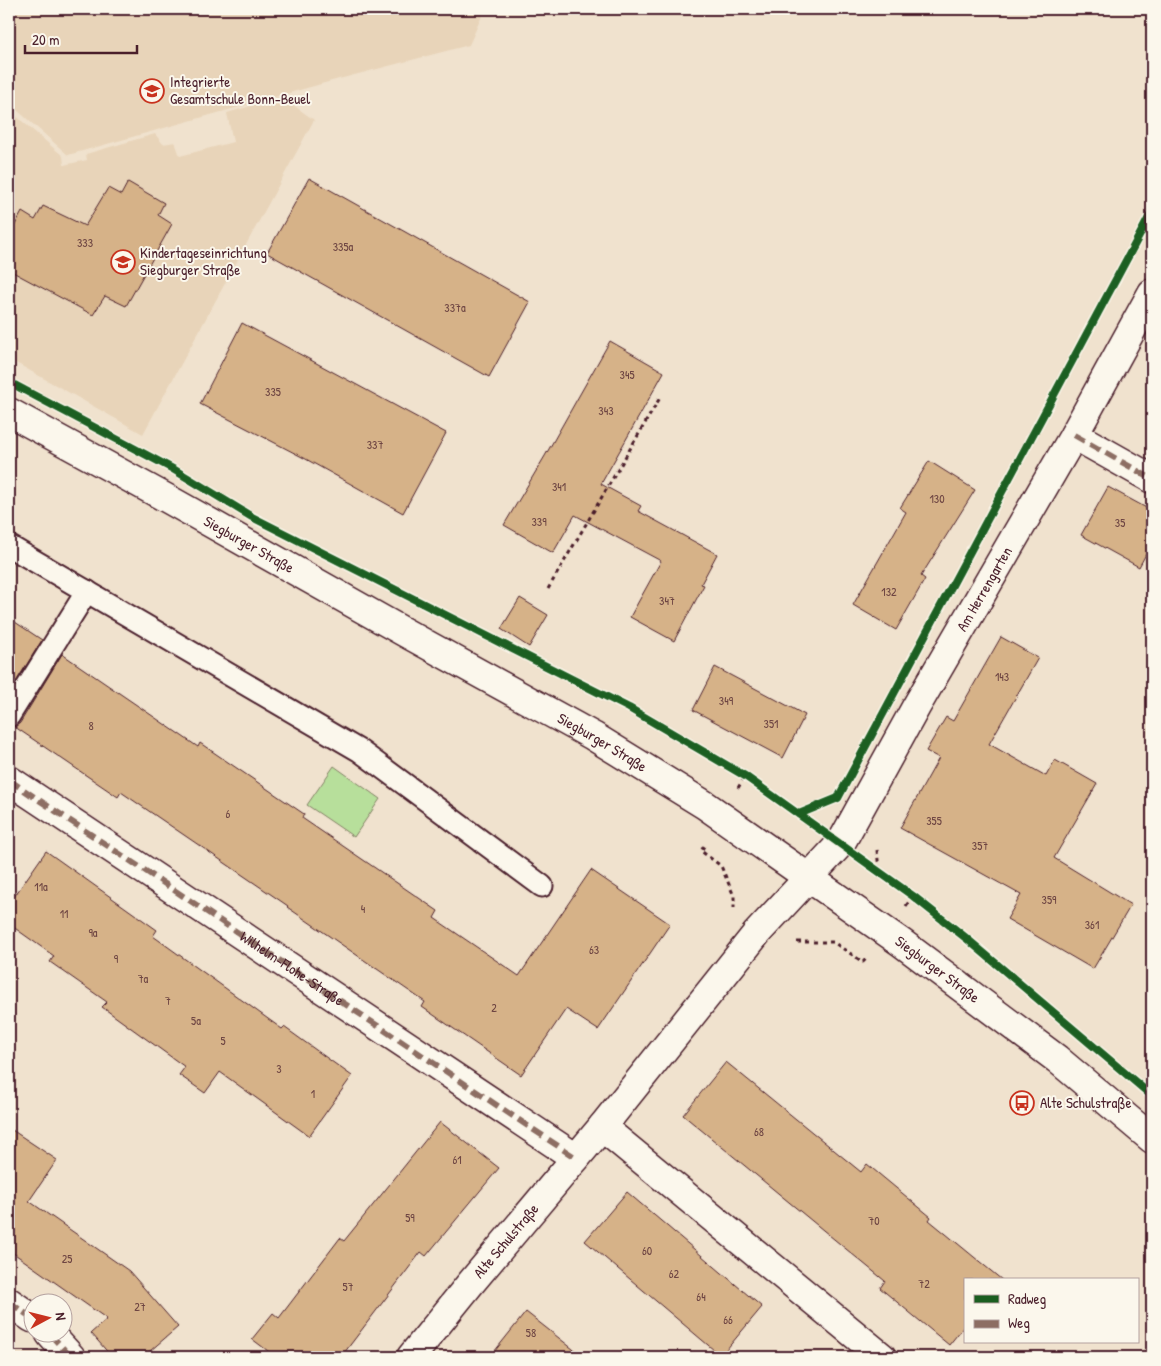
<svg xmlns="http://www.w3.org/2000/svg" width="1161" height="1366" viewBox="0 0 1161 1366" font-family="'Patrick Hand',sans-serif">
  <style>
    .built { fill: #e8d4b9 }
    .green { fill: #b7df9b; stroke: #807f63 }
    .building { fill: #d6b288; stroke: #4a1f2b }
    .lines { fill: none; stroke-linecap: round; stroke-linejoin: round }
    .lane-casing { stroke: #4a1f2b; stroke-width: 25 }
    .street-casing { stroke: #4a1f2b; stroke-width: 31 }
    .secondary-casing { stroke: #4a1f2b; stroke-width: 31 }
    .path { stroke: #4a1f2b; stroke-width: 3; stroke-dasharray: 4 4; stroke-linecap: butt }
    .lane { stroke: #fbf7ec; stroke-width: 21 }
    .street { stroke: #fbf7ec; stroke-width: 28 }
    .secondary { stroke: #fbf7ec; stroke-width: 28 }
    .quiet { stroke: #8d6e63; stroke-width: 6; stroke-dasharray: 12 6; stroke-linecap: butt }
    .cycleway-casing { stroke: #fbf7ec; stroke-width: 11 }
    .cycleway { stroke: #1b5e20; stroke-width: 8 }
    .labels { text-anchor: middle; stroke-width: 4; stroke-linejoin: round; paint-order: stroke }
    .number-label { font-size: 12px; fill: #6d4442 }
    .poi-label { font-size: 15px; fill: #4a1f2b; stroke: #fbf7ec; text-anchor: start }
    .street-label { font-size: 15px; fill: #4a1f2b; stroke: #fbf7ec }
  </style>
  <rect width="100%" height="100%" fill="#f0e2ce"/>
  <filter id="ink" filterUnits="userSpaceOnUse"><feTurbulence type="fractalNoise" baseFrequency=".02" numOctaves="2"/><feDisplacementMap in="SourceGraphic" scale="10" xChannelSelector="R" yChannelSelector="G"/><feConvolveMatrix kernelMatrix="1 2 1 2 8 2 1 2 1" color-interpolation-filters="sRGB"/></filter>
  <g filter="url(#ink)">
    <!-- built -->
    <g class="built">
      <polygon points="9,9 485,9 469,45 339,79 68,155 9,103"/>
      <polygon points="282,97 314,120 143,434 9,359 9,110 63,156 64,165 87,160 86,154 155,134 163,144 175,142 180,156 233,142 227,113"/>
    </g>
    <!-- green -->
    <polygon class="green" points="334,766 380,799 354,837 307,805"/>
    <!-- building -->
    <g class="building">
      <polygon points="309,178 530,302 489,377 267,253"/>
      <polygon points="128,182 164,203 158,215 172,224 126,306 105,296 93,315 9,270 9,236 22,212 35,220 43,206 85,226 108,188 121,195"/>
      <polygon points="242,323 446,433 403,513 304,458 200,404"/>
      <polygon points="610,341 664,372 601,484 641,506 638,511 717,554 701,584 704,585 674,641 630,617 661,561 575,515 553,553 504,525 545,456"/>
      <polygon points="929,461 975,490 921,576 925,579 896,630 853,605 906,512 900,508"/>
      <polygon points="1108,487 1152,511 1152,543 1139,567 1081,535"/>
      <polygon points="520,598 548,615 529,647 501,629"/>
      <polygon points="9,618 42,640 9,693"/>
      <polygon points="1001,637 1038,658 989,744 1046,776 1055,760 1097,784 1054,858 1131,905 1093,969 1007,919 1021,895 900,828 939,758 926,751 946,717 953,721"/>
      <polygon points="62,654 198,747 200,743 304,814 302,818 438,911 434,918 519,976 591,870 670,924 598,1030 566,1009 521,1075 422,1007 425,1002 287,907 288,906 121,792 118,797 15,727 20,723"/>
      <polygon points="715,667 805,715 783,758 693,710"/>
      <polygon points="46,851 157,930 153,936 282,1029 284,1027 352,1076 309,1136 220,1072 205,1093 179,1075 185,1067 102,1007 107,1002 50,962 54,956 9,924 9,904"/>
      <polygon points="726,1062 861,1172 867,1164 931,1217 929,1220 1002,1280 965,1280 965,1325 949,1345 880,1288 885,1281 683,1115"/>
      <polygon points="440,1122 499,1168 426,1256 421,1252 341,1357 276,1357 252,1339 273,1313 279,1318 340,1238 344,1241"/>
      <polygon points="9,1128 57,1160 29,1201 129,1271 178,1327 143,1357 112,1357 91,1333 107,1319 9,1250"/>
      <polygon points="627,1192 762,1307 721,1356 585,1241"/>
      <polygon points="526,1312 583,1357 490,1357"/>
    </g>
    <g class="lines">
      <!-- lane casing -->
      <g class="lane-casing">
        <g id="lane">
          <polyline points="9,546 360,751 542,886"/>
          <polyline points="9,716 87,591"/>
        </g>
      </g>
      <!-- street casing -->
      <g class="street-casing">
        <g id="street">
          <polyline points="1074,435 1152,479"/>
          <polyline points="9,780 576,1158"/>
          <polyline points="602,1127 882,1357"/>
          <polyline points="9,1302 32,1318"/>
          <polyline points="50,1334 71,1357"/>
          <path id="s1" d="M 411,1357 L 470,1284 L 602,1127 L 757,933 L 841,843 L 916,707 L 1074,435 L 1152,293"/>
        </g>
      </g>
      <!-- secondary casing -->
      <g class="secondary-casing">
        <g id="secondary">
          <path id="s2" d="M 9,412 L 168,499 L 404,632 L 593,736 L 705,805 L 902,943 L 1057,1059 L 1152,1139"/>
        </g>
      </g>
      <!-- path -->
      <g class="path">
        <polyline points="548,589 661,396"/>
        <polyline points="738,788 745,776"/>
        <polyline points="704,846 701,851 721,866 734,896 734,908"/>
        <polyline points="877,850 879,870"/>
        <polyline points="906,906 913,896"/>
        <polyline points="797,942 833,942 863,962 866,959"/>
      </g>
      <!-- lane -->
      <use href="#lane" class="lane"/>
      <!-- street -->
      <use href="#street" class="street"/>
      <!-- secondary -->
      <use href="#secondary" class="secondary"/>
      <!-- quiet -->
      <g class="quiet">
        <polyline points="1074,435 1152,479"/>
        <path id="s3" d="M 9,780 L 576,1158"/>
        <polyline points="9,1302 32,1318"/>
        <polyline points="50,1334 71,1357"/>
      </g>
      <!-- cycleway casing -->
      <g class="cycleway-casing">
        <g id="cycleway">
          <polyline points="9,382 173,469 252,517 629,708 745,776 913,896 966,938 1152,1096"/>
          <polyline points="799,814 838,798 1152,212"/>
        </g>
      </g>
      <!-- cycleway -->
      <use href="#cycleway" class="cycleway"/>
    </g>
  </g>
  <!-- icons -->
  <defs>
    <g id="school-ring" transform="scale(1.25)"><circle r="9.5" fill="#fbf7ec" stroke="#c8321e" stroke-width="1.5"/><path d="M0-5L7-2L0 1L-7-2ZM-4 1L0 2.5L4 1V4Q0 6-4 4Z" fill="#c8321e"/></g>
    <g id="bus-ring" transform="scale(1.25)"><circle r="9.5" fill="#fbf7ec" stroke="#c8321e" stroke-width="1.5"/><path d="M-5-6H5V4H4V6H2V4H-2V6H-4V4H-5ZM-3.5-4V0h7V-4ZM-3.5 1.2v1.5H-2V1.2ZM2 1.2v1.5H3.5V1.2Z" fill="#c8321e"/></g>
  </defs>
  <g fill-rule="evenodd">
    <use href="#school-ring" x="152" y="91"/>
    <use href="#school-ring" x="123" y="262"/>
    <use href="#bus-ring" x="1022" y="1103"/>
  </g>
  <g class="labels">
    <!-- number labels -->
    <g class="number-label">
      <text x="85" y="247">333</text>
      <text x="343" y="251">335a</text>
      <text x="455" y="312">337a</text>
      <text x="627" y="379">345</text>
      <text x="273" y="396">335</text>
      <text x="606" y="415">343</text>
      <text x="375" y="449">337</text>
      <text x="559" y="491">341</text>
      <text x="937" y="503">130</text>
      <text x="539" y="526">339</text>
      <text x="1120" y="527">35</text>
      <text x="889" y="596">132</text>
      <text x="667" y="605">347</text>
      <text x="1002" y="681">143</text>
      <text x="726" y="705">349</text>
      <text x="771" y="728">351</text>
      <text x="91" y="730">8</text>
      <text x="228" y="818">6</text>
      <text x="934" y="825">355</text>
      <text x="980" y="850">357</text>
      <text x="41" y="891">11a</text>
      <text x="1049" y="904">359</text>
      <text x="363" y="913">4</text>
      <text x="64" y="918">11</text>
      <text x="1092" y="929">361</text>
      <text x="93" y="937">9a</text>
      <text x="594" y="954">63</text>
      <text x="116" y="963">9</text>
      <text x="143" y="983">7a</text>
      <text x="168" y="1005">7</text>
      <text x="494" y="1012">2</text>
      <text x="196" y="1025">5a</text>
      <text x="223" y="1045">5</text>
      <text x="279" y="1073">3</text>
      <text x="313" y="1098">1</text>
      <text x="759" y="1136">68</text>
      <text x="457" y="1164">61</text>
      <text x="410" y="1222">59</text>
      <text x="874" y="1225">70</text>
      <text x="647" y="1255">60</text>
      <text x="67" y="1263">25</text>
      <text x="674" y="1278">62</text>
      <text x="924" y="1288">72</text>
      <text x="348" y="1291">57</text>
      <text x="701" y="1301">64</text>
      <text x="140" y="1311">27</text>
      <text x="728" y="1324">66</text>
      <text x="531" y="1337">58</text>
    </g>
    <!-- poi labels -->
    <g class="poi-label">
      <text x="170" y="87">Integrierte<tspan x="170" dy="17">Gesamtschule Bonn-Beuel</tspan></text>
      <text x="140" y="258">Kindertageseinrichtung<tspan x="140" dy="17">Siegburger Straße</tspan></text>
      <text x="1040" y="1108">Alte Schulstraße</text>
    </g>
    <!-- street labels -->
    <g class="street-label">
      <text dy="5" stroke="none"><textPath href="#s2" startOffset="274">Siegburger Straße</textPath></text>
      <text dy="5" stroke="none"><textPath href="#s1" startOffset="962">Am Herrengarten</textPath></text>
      <text dy="5" stroke="none"><textPath href="#s2" startOffset="679">Siegburger Straße</textPath></text>
      <text dy="5" stroke="none"><textPath href="#s3" startOffset="340">Wilhelm-Flohe-Straße</textPath></text>
      <text dy="5" stroke="none"><textPath href="#s2" startOffset="1084">Siegburger Straße</textPath></text>
      <text dy="5" stroke="none"><textPath href="#s1" startOffset="150">Alte Schulstraße</textPath></text>
    </g>
  </g>
  <!-- margin -->
  <rect width="1161" height="1366" fill="none" stroke="#fbf7ec" stroke-width="30"/>
  <rect x="15" y="15" width="1131" height="1336" fill="none" stroke="#4a1f2b" stroke-width="2" filter="url(#ink)"/>
  <!-- legend -->
  <rect x="964" y="1278" width="175" height="65" fill="#fbf7ec" stroke="#b4a19f"/>
  <rect x="974" y="1295" width="25" height="8" fill="#1b5e20" stroke="#b4a19f"/>
  <text x="1008" y="1304" font-size="15" fill="#4a1f2b">Radweg</text>
  <rect x="974" y="1320" width="25" height="8" fill="#8d6e63" stroke="#b4a19f"/>
  <text x="1008" y="1328" font-size="15" fill="#4a1f2b">Weg</text>
  <!-- north arrow -->
  <g transform="translate(48 1318) rotate(83)"><circle r="24" fill="#fbf7ec" stroke="#b4a19f"/>
  <path d="M0-4L9 19L0 12L-9 19Z" fill="#c8321e"/>
  <text y="-8" font-size="14" font-weight="bold" text-anchor="middle" fill="#4a1f2b">N</text>
  </g>
  <!-- scale -->
  <path d="M25 45v8h112v-8" fill="none" stroke="#4a1f2b" stroke-width="2.5"/>
  <text x="32" y="45" font-size="15" fill="#4a1f2b" stroke="#fbf7ec" stroke-width="4" paint-order="stroke">20 m</text>
</svg>
